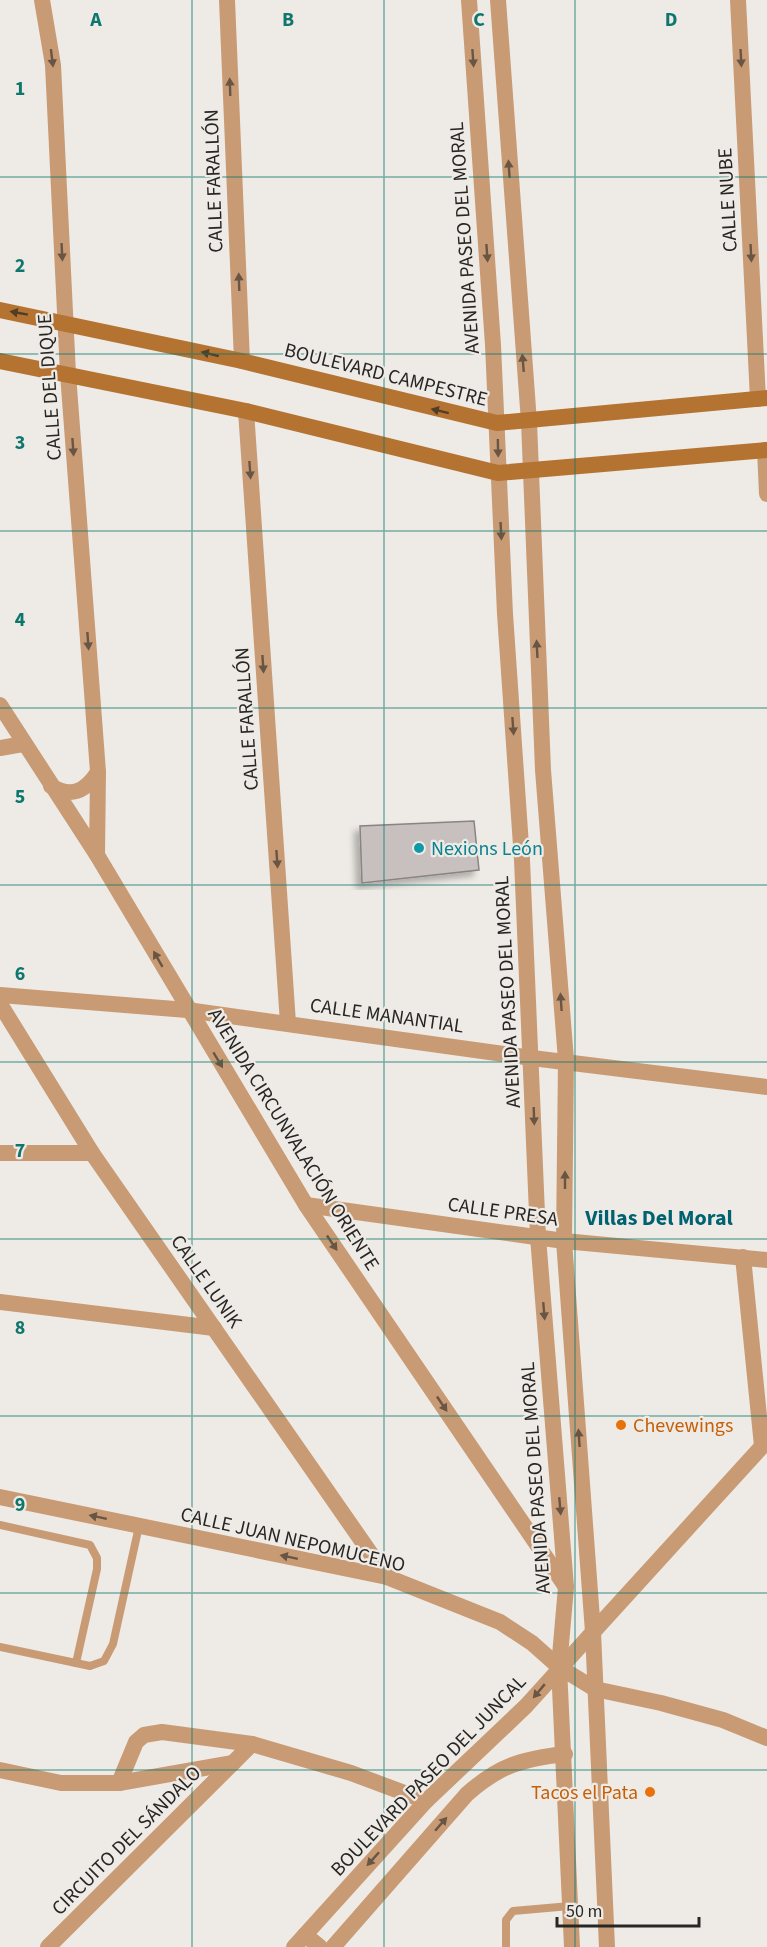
<svg xmlns="http://www.w3.org/2000/svg" width="767" height="1947" viewBox="0 0 767 1947" font-family="'Source Sans 3',sans-serif">
  <style>
    .building { fill: #c7c0bf; stroke: #8a8383; stroke-width: 1.5; filter: url(#shadow) }
    .lines { fill: none; stroke-linecap: round; stroke-linejoin: round }
    .service { stroke: #c99b75; stroke-width: 8 }
    .minor { stroke: #c99b75; stroke-width: 16 }
    .tertiary { stroke: #c99b75; stroke-width: 16 }
    .secondary { stroke: #b57332; stroke-width: 16 }
    .oneway { fill: #685544 }
    .oneway2 { fill: #523d28 }
    .grid { fill: none; stroke: #0f766e; stroke-width: 1.5; stroke-opacity: 0.55 }
    .culture-dot { fill: #0f9aa8; stroke: #eeebe6; stroke-width: 2 }
    .food-dot { fill: #e8710a; stroke: #eeebe6; stroke-width: 2 }
    .labels { text-anchor: middle; stroke-width: 4.5; stroke-linejoin: round; paint-order: stroke }
    .street-label { font-size: 20px; fill: #282624; stroke: #eeebe6 }
    .culture-label { font-size: 20px; fill: #0d838f; stroke: #eeebe6; text-anchor: start }
    .food-label { font-size: 20px; fill: #c56008; stroke: #eeebe6; text-anchor: start }
    .quarter-label { font-size: 22px; font-weight: bold; fill: #006271; stroke: #eeebe6 }
    .grid-label { font-size: 20px; text-anchor: middle; font-weight: bold; fill: #0f766e; stroke: #eeebe6; stroke-width: 4.5; stroke-linejoin: round; paint-order: stroke }
  </style>
  <defs>
    <filter id="shadow"><feDropShadow dx="-5.5" dy="5.5" stdDeviation="3" flood-color="#0004"/></filter>
  </defs>
  <rect width="100%" height="100%" fill="#eeebe6"/>
  <!-- building -->
  <polygon class="building" points="474,821 479,870 362,883 360,826"/>
  <g class="lines">
    <!-- service -->
    <g class="service">
      <polyline points="0,1525 90,1545 97,1558 97,1569 76,1663"/>
      <polyline points="0,1647 90,1666 104,1661 113,1644 139,1526"/>
      <polyline points="506,1947 506,1920 513,1911 570,1906"/>
    </g>
    <!-- minor -->
    <g class="minor">
      <path d="M 42,0 L 53,65 L 68,374 L 98,772 C 85,792 71,798 51,786"/>
      <polyline points="227,0 242,361"/>
      <polyline points="738,0 758,399"/>
      <polyline points="246,411 288,1023"/>
      <polyline points="765,450 767,494"/>
      <polyline points="0,705 97,855 306,1205 566,1587"/>
      <polyline points="0,748 23,744"/>
      <polyline points="97,855 98,772"/>
      <polyline points="0,995 187,1010 532,1058 767,1087"/>
      <polyline points="0,1004 92,1153 387,1577"/>
      <polyline points="0,1153 92,1153"/>
      <polyline points="306,1205 564,1241 767,1260"/>
      <polyline points="743,1257 762,1446"/>
      <polyline points="0,1302 214,1328"/>
      <polyline points="0,1497 387,1577 500,1622 532,1643 559,1667 595,1689 661,1703 723,1720 767,1738"/>
      <polyline points="593,1632 767,1441"/>
      <polyline points="0,1770 61,1783 119,1783 233,1763"/>
      <polyline points="119,1783 136,1742 144,1735 162,1732 252,1744 351,1773 426,1801"/>
      <polyline points="48,1947 252,1744"/>
    </g>
    <!-- tertiary -->
    <g class="tertiary">
      <polyline points="469,0 493,345 505,614 522,860 538,1237 566,1587 559,1667 572,1947"/>
      <polyline points="498,0 529,422 543,770 566,1060 564,1241 593,1632 607,1947"/>
      <polyline points="305,1935 320,1947"/>
      <polyline points="294,1947 426,1801 526,1706 593,1632"/>
      <path d="M 333,1947 L 467,1794 C 500,1765 522,1759 565,1754"/>
    </g>
    <!-- secondary -->
    <g class="secondary">
      <polyline points="0,310 242,361 497,423 767,398"/>
      <polyline points="0,361 246,411 498,473 767,450"/>
    </g>
  </g>
  <!-- one-way arrows -->
  <defs><path id="oneway-solid" d="M-6-.8H1V-3.2L6.5 0L1 3.2V.8H-6Z" transform="scale(1.5)"/></defs>
  <g class="oneway">
    <use href="#oneway-solid" transform="translate(52 58) rotate(83)"/>
    <use href="#oneway-solid" transform="translate(473 58) rotate(86)"/>
    <use href="#oneway-solid" transform="translate(741 58) rotate(87)"/>
    <use href="#oneway-solid" transform="translate(230 87) rotate(-92)"/>
    <use href="#oneway-solid" transform="translate(509 169) rotate(-94)"/>
    <use href="#oneway-solid" transform="translate(62 252) rotate(87)"/>
    <use href="#oneway-solid" transform="translate(487 253) rotate(86)"/>
    <use href="#oneway-solid" transform="translate(751 253) rotate(87)"/>
    <use href="#oneway-solid" transform="translate(239 282) rotate(-92)"/>
    <use href="#oneway-solid" transform="translate(523 363) rotate(-95)"/>
    <use href="#oneway-solid" transform="translate(73 447) rotate(86)"/>
    <use href="#oneway-solid" transform="translate(498 448) rotate(89)"/>
    <use href="#oneway-solid" transform="translate(250 470) rotate(86)"/>
    <use href="#oneway-solid" transform="translate(501 531) rotate(87)"/>
    <use href="#oneway-solid" transform="translate(88 641) rotate(86)"/>
    <use href="#oneway-solid" transform="translate(537 649) rotate(-93)"/>
    <use href="#oneway-solid" transform="translate(263 664) rotate(86)"/>
    <use href="#oneway-solid" transform="translate(513 726) rotate(86)"/>
    <use href="#oneway-solid" transform="translate(277 859) rotate(86)"/>
    <use href="#oneway-solid" transform="translate(158 959) rotate(-120)"/>
    <use href="#oneway-solid" transform="translate(561 1002) rotate(-94)"/>
    <use href="#oneway-solid" transform="translate(218 1060) rotate(59)"/>
    <use href="#oneway-solid" transform="translate(534 1116) rotate(88)"/>
    <use href="#oneway-solid" transform="translate(565 1180) rotate(-90)"/>
    <use href="#oneway-solid" transform="translate(332 1243) rotate(56)"/>
    <use href="#oneway-solid" transform="translate(544 1311) rotate(85)"/>
    <use href="#oneway-solid" transform="translate(442 1404) rotate(56)"/>
    <use href="#oneway-solid" transform="translate(579 1438) rotate(-94)"/>
    <use href="#oneway-solid" transform="translate(560 1506) rotate(85)"/>
    <use href="#oneway-solid" transform="translate(98 1517) rotate(-168)"/>
    <use href="#oneway-solid" transform="translate(289 1557) rotate(-168)"/>
    <use href="#oneway-solid" transform="translate(539 1691) rotate(130)"/>
    <use href="#oneway-solid" transform="translate(441 1824) rotate(-49)"/>
    <use href="#oneway-solid" transform="translate(373 1859) rotate(132)"/>
  </g>
  <g class="oneway2">
    <use href="#oneway-solid" transform="translate(19 313) rotate(-170)"/>
    <use href="#oneway-solid" transform="translate(210 354) rotate(-167)"/>
    <use href="#oneway-solid" transform="translate(440 411) rotate(-166)"/>
  </g>
  <!-- grid -->
  <path class="grid" d="M 192,0 L 192,1947M 384,0 L 384,1947M 575,0 L 575,1947M 0,177 L 767,177M 0,354 L 767,354M 0,531 L 767,531M 0,708 L 767,708M 0,885 L 767,885M 0,1062 L 767,1062M 0,1239 L 767,1239M 0,1416 L 767,1416M 0,1593 L 767,1593M 0,1770 L 767,1770"/>
  <!-- markers -->
  <circle class="culture-dot" cx="419" cy="848" r="6"/>
  <g class="food-dot">
    <circle cx="621" cy="1425" r="6"/>
    <circle cx="650" cy="1792" r="6"/>
  </g>
  <g class="labels">
    <!-- street labels -->
    <g class="street-label">
      <text transform="translate(213 181) rotate(-92)" y="7">CALLE FARALLÓN</text>
      <text transform="translate(727 200) rotate(-93)" y="7">CALLE NUBE</text>
      <text transform="translate(464 238) rotate(-94)" y="7">AVENIDA PASEO DEL MORAL</text>
      <text transform="translate(386 374) rotate(14)" y="7">BOULEVARD CAMPESTRE</text>
      <text transform="translate(49 387) rotate(-94)" y="7">CALLE DEL DIQUE</text>
      <text transform="translate(246 719) rotate(-94)" y="7">CALLE FARALLÓN</text>
      <text transform="translate(507 992) rotate(-93)" y="7">AVENIDA PASEO DEL MORAL</text>
      <text transform="translate(387 1015) rotate(8)" y="7">CALLE MANANTIAL</text>
      <text transform="translate(294 1139) rotate(58)" y="7">AVENIDA CIRCUNVALACIÓN ORIENTE</text>
      <text transform="translate(503 1211) rotate(8)" y="7">CALLE PRESA</text>
      <text transform="translate(207 1281) rotate(55)" y="7">CALLE LUNIK</text>
      <text transform="translate(535 1478) rotate(-94)" y="7">AVENIDA PASEO DEL MORAL</text>
      <text transform="translate(293 1539) rotate(13)" y="7">CALLE JUAN NEPOMUCENO</text>
      <text transform="translate(428 1775) rotate(-46)" y="7">BOULEVARD PASEO DEL JUNCAL</text>
      <text transform="translate(126 1840) rotate(-45)" y="7">CIRCUITO DEL SÁNDALO</text>
    </g>
    <!-- culture labels -->
    <g class="culture-label">
      <text x="431" y="855">Nexions León</text>
    </g>
    <!-- food labels -->
    <g class="food-label">
      <text x="633" y="1432">Chevewings</text>
      <text x="638" y="1799" text-anchor="end">Tacos el Pata</text>
    </g>
    <!-- quarter labels -->
    <g class="quarter-label">
      <text x="659" y="1225">Villas Del Moral</text>
    </g>
  </g>
  <g class="grid-label">
    <text x="96" y="26">A</text>
    <text x="288" y="26">B</text>
    <text x="479" y="26">C</text>
    <text x="671" y="26">D</text>
    <text x="20" y="95">1</text>
    <text x="20" y="272">2</text>
    <text x="20" y="449">3</text>
    <text x="20" y="626">4</text>
    <text x="20" y="803">5</text>
    <text x="20" y="980">6</text>
    <text x="20" y="1157">7</text>
    <text x="20" y="1334">8</text>
    <text x="20" y="1511">9</text>
  </g>
  <!-- scale -->
  <path d="M557 1917v9h142v-9" fill="none" stroke="#282624" stroke-width="3"/>
  <text x="566" y="1917" font-size="18" fill="#282624" stroke="#eeebe6" stroke-width="4.5" paint-order="stroke">50 m</text>
</svg>
